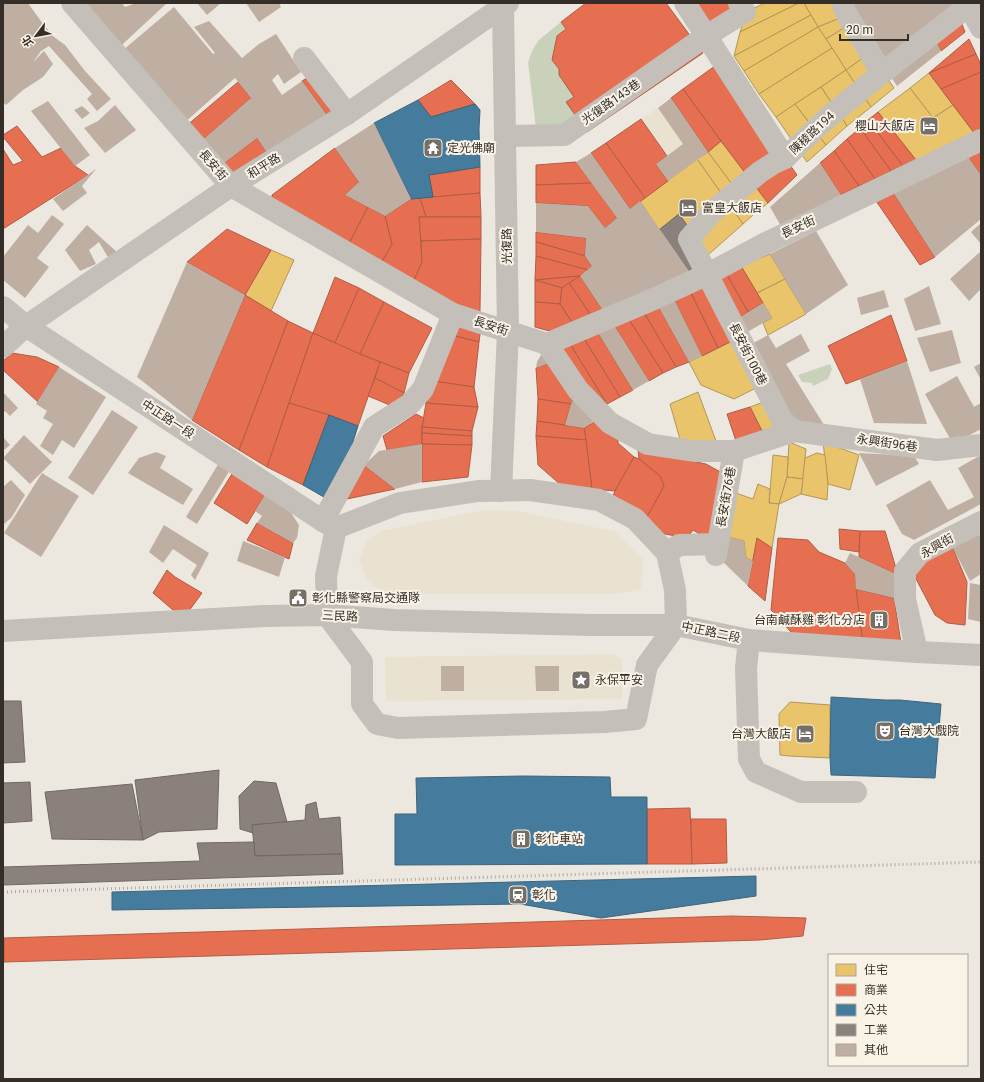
<svg xmlns="http://www.w3.org/2000/svg" width="984" height="1082" viewBox="0 0 984 1082" font-family="Roboto,'Noto Sans TC',sans-serif">
  <style>
    .green { fill: #cad1bb }
    .plaza { fill: #eae2d0 }
    .homes { fill: #e9c46a; stroke: #b39756 }
    .shops { fill: #e76f51; stroke: #b25c45 }
    .public { fill: #457b9d; stroke: #40647a }
    .industry { fill: #8a817c; stroke: #706863 }
    .building { fill: #bfafa2 }
    .lines { fill: none; stroke-linecap: round; stroke-linejoin: round }
    .minor { stroke: #c4c0b9; stroke-width: 22 }
    .rail { stroke: #aca8a3; stroke-width: 3; stroke-dasharray: 1 3; stroke-linecap: butt }
    .labels { text-anchor: middle; stroke-width: 4; stroke-linejoin: round; paint-order: stroke }
    .street-label { font-size: 12px; fill: #352e28; stroke: #f9f3e7 }
    .poi-label { font-size: 12px; fill: #352e28; stroke: #f9f3e7; text-anchor: start }
  </style>
  <rect width="100%" height="100%" fill="#ece8e0"/>
  <!-- green -->
  <g class="green">
    <polygon points="561,22 566,29 552,60 559,69 559,75 574,97 587,132 569,145 538,145 528,62 533,49 539,40"/>
    <polygon points="830,364 832,369 828,379 813,386 812,383 802,382 798,375"/>
  </g>
  <!-- plaza -->
  <g class="plaza">
    <polygon points="658,108 683,144 667,156 641,119"/>
    <polygon points="487,510 518,511 617,532 644,559 641,589 617,594 392,594 375,587 366,578 359,560 366,542 381,531 479,511"/>
    <polygon points="613,654 622,659 622,699 386,701 385,657"/>
  </g>
  <!-- homes -->
  <g class="homes">
    <polygon points="765,3 799,3 740,32 748,11"/>
    <polygon points="799,3 804,3 811,15 734,56 740,32"/>
    <polygon points="804,3 839,3 845,16 818,27"/>
    <polygon points="811,15 818,27 744,71 734,56"/>
    <polygon points="845,16 850,24 826,39 818,27"/>
    <polygon points="850,24 870,53 846,70 826,39"/>
    <polygon points="818,27 832,48 759,94 744,71"/>
    <polygon points="832,48 846,70 776,117 759,94"/>
    <polygon points="870,53 894,88 871,107 846,70"/>
    <polygon points="846,70 871,107 847,126 821,87"/>
    <polygon points="929,73 953,105 933,118 910,88"/>
    <polygon points="821,87 847,126 826,145 795,104"/>
    <polygon points="910,88 933,118 953,105 975,134 916,160 878,112"/>
    <polygon points="795,104 826,145 807,162 776,117"/>
    <polygon points="721,141 768,203 754,214 708,152"/>
    <polygon points="708,152 754,214 743,224 697,159"/>
    <polygon points="697,159 743,224 708,255 679,214 659,230 640,201"/>
    <polygon points="271,250 294,260 271,311 245,295"/>
    <polygon points="770,254 785,279 757,293 741,266"/>
    <polygon points="785,279 806,314 768,335 763,323 772,318 757,293"/>
    <polygon points="736,339 760,386 734,399 701,385 689,362"/>
    <polygon points="698,392 716,441 683,450 670,404"/>
    <polygon points="769,400 786,432 765,437 750,407"/>
    <polygon points="789,442 806,449 803,479 787,477"/>
    <polygon points="823,442 859,455 850,490 828,484"/>
    <polygon points="817,453 825,455 828,484 827,500 801,494 805,458"/>
    <polygon points="773,455 788,457 787,477 779,504 769,503"/>
    <polygon points="787,477 803,479 801,494 779,504"/>
    <polygon points="758,484 770,489 769,503 779,504 772,548 757,538 753,561 746,558 744,541 728,537 736,493 753,499"/>
    <polygon points="790,702 830,705 830,758 789,756 780,755 779,714"/>
  </g>
  <!-- shops -->
  <g class="shops">
    <polygon points="586,3 666,3 703,53 587,132 566,102 574,97 559,75 559,69 552,60 557,36 566,29 561,22"/>
    <polygon points="690,3 732,3 737,12 717,46"/>
    <polygon points="962,24 965,32 941,51 936,41"/>
    <polygon points="969,39 976,54 929,73"/>
    <polygon points="976,54 981,65 981,72 941,89 929,73"/>
    <polygon points="719,63 797,175 768,203 721,141 683,89"/>
    <polygon points="981,72 981,131 975,134 941,89"/>
    <polygon points="312,75 340,112 329,118 302,81"/>
    <polygon points="451,80 475,104 431,117 418,100"/>
    <polygon points="238,82 251,98 191,150 178,133"/>
    <polygon points="683,89 721,141 708,152 671,98"/>
    <polygon points="878,112 916,160 903,166 868,120"/>
    <polygon points="641,119 667,156 656,164 668,181 645,198 606,143"/>
    <polygon points="868,120 903,166 891,171 860,128"/>
    <polygon points="17,126 42,157 61,148 75,166 88,175 3,229 3,149 13,165 23,161 3,137 3,135"/>
    <polygon points="860,128 891,171 875,179 847,139"/>
    <polygon points="257,138 270,157 225,190 211,173"/>
    <polygon points="847,139 875,179 859,186 834,151"/>
    <polygon points="606,143 645,198 630,209 591,153"/>
    <polygon points="981,146 981,175 965,153"/>
    <polygon points="335,148 359,182 345,195 368,207 344,253 272,212 272,195"/>
    <polygon points="834,151 859,186 841,195 820,163"/>
    <polygon points="576,162 592,183 536,185 536,165"/>
    <polygon points="480,167 480,193 433,197 429,175"/>
    <polygon points="592,183 617,218 605,228 588,206 536,203 536,185"/>
    <polygon points="891,189 935,257 920,265 874,198"/>
    <polygon points="480,193 481,217 426,217 420,198"/>
    <polygon points="420,198 426,217 419,217 422,262 409,292 376,272 392,244 385,216 411,199"/>
    <polygon points="368,207 385,216 392,244 376,272 344,253"/>
    <polygon points="419,217 481,217 481,239 421,241"/>
    <polygon points="227,229 271,250 245,295 187,262"/>
    <polygon points="536,232 586,238 585,256 536,242"/>
    <polygon points="481,239 480,311 467,320 409,292 422,262 421,241"/>
    <polygon points="536,242 585,256 592,267 588,270 536,256"/>
    <polygon points="536,256 588,270 580,276 535,280"/>
    <polygon points="741,266 763,303 748,312 726,273"/>
    <polygon points="726,273 748,312 734,321 713,280"/>
    <polygon points="580,276 562,288 535,280"/>
    <polygon points="580,276 604,312 592,317 569,283"/>
    <polygon points="335,277 359,288 335,343 313,333"/>
    <polygon points="535,280 562,288 560,304 535,302"/>
    <polygon points="569,283 592,317 573,324 560,304 562,288"/>
    <polygon points="708,283 736,339 718,348 690,291"/>
    <polygon points="359,288 384,302 360,354 335,343"/>
    <polygon points="690,291 718,348 702,356 673,297"/>
    <polygon points="245,295 288,321 239,450 192,420"/>
    <polygon points="384,302 432,328 409,373 360,354"/>
    <polygon points="535,302 560,304 573,324 553,332 535,327"/>
    <polygon points="657,304 689,362 676,367 643,311"/>
    <polygon points="643,311 676,367 663,373 628,318"/>
    <polygon points="891,315 907,361 846,384 828,346"/>
    <polygon points="628,318 663,373 649,381 614,325"/>
    <polygon points="456,320 481,327 479,342 451,335"/>
    <polygon points="288,321 313,333 267,467 239,450"/>
    <polygon points="597,331 633,390 620,397 583,337"/>
    <polygon points="313,333 360,354 380,362 358,426 329,415 289,403"/>
    <polygon points="451,335 479,342 474,387 433,381"/>
    <polygon points="583,337 620,397 607,404 570,344"/>
    <polygon points="570,344 607,404 551,350"/>
    <polygon points="12,353 37,357 59,367 38,402 3,370 3,361"/>
    <polygon points="557,360 578,390 571,404 538,399 536,368"/>
    <polygon points="380,362 409,373 404,393 375,378"/>
    <polygon points="375,378 404,393 397,408 368,396"/>
    <polygon points="433,381 474,387 478,407 426,403"/>
    <polygon points="538,399 571,404 565,425 537,421"/>
    <polygon points="289,403 329,415 303,485 267,467"/>
    <polygon points="426,403 478,407 472,431 422,427"/>
    <polygon points="750,407 765,437 738,447 727,414"/>
    <polygon points="416,414 424,418 422,427 422,444 387,450 383,436"/>
    <polygon points="598,420 618,435 618,443 634,457 615,491 592,489 584,428"/>
    <polygon points="537,421 584,428 586,440 536,436"/>
    <polygon points="422,427 472,431 472,436 422,433"/>
    <polygon points="422,433 472,436 472,445 422,444"/>
    <polygon points="536,436 586,440 592,489 562,486 538,465"/>
    <polygon points="422,444 472,445 468,477 422,482"/>
    <polygon points="638,450 706,464 724,474 708,539 693,530 687,538 665,534 644,522 664,486 660,476 639,459"/>
    <polygon points="634,457 639,459 660,476 664,486 644,522 613,496 615,491"/>
    <polygon points="364,465 395,489 347,499"/>
    <polygon points="235,469 268,490 247,524 214,503"/>
    <polygon points="257,523 293,543 289,559 247,540"/>
    <polygon points="839,529 860,531 859,552 840,549"/>
    <polygon points="860,531 885,531 898,575 859,557"/>
    <polygon points="757,538 772,548 765,601 748,586"/>
    <polygon points="778,538 808,540 819,552 845,563 855,574 863,643 800,642 771,610"/>
    <polygon points="952,546 967,582 965,625 947,623 935,615 915,577 920,564"/>
    <polygon points="167,570 175,577 202,593 186,615 173,610 153,593"/>
    <polygon points="856,589 894,598 901,643 863,643"/>
    <polygon points="690,808 692,864 647,864 647,809"/>
    <polygon points="691,819 726,819 727,863 692,864"/>
    <polygon points="731,916 806,918 803,936 760,940 4,962 4,938"/>
  </g>
  <!-- public -->
  <g class="public">
    <polygon points="418,100 431,117 475,104 480,110 479,129 480,167 429,175 433,197 411,199 374,123"/>
    <polygon points="329,415 358,426 352,445 329,500 303,485"/>
    <polygon points="831,697 885,700 900,700 941,704 935,778 831,775 830,758"/>
    <polygon points="523,776 610,777 611,797 647,797 647,864 395,865 395,814 417,814 416,778"/>
    <polygon points="756,876 756,896 601,918 520,904 112,910 112,892"/>
  </g>
  <!-- industry -->
  <g class="industry">
    <polygon points="679,214 708,255 689,271 659,230"/>
    <polygon points="3,701 21,701 25,762 3,763"/>
    <polygon points="219,770 217,829 159,832 143,840 135,780"/>
    <polygon points="254,781 276,783 287,822 252,825 253,833 240,829 239,796"/>
    <polygon points="30,782 32,821 3,823 3,783"/>
    <polygon points="132,784 143,840 52,839 45,792"/>
    <polygon points="316,802 319,819 340,817 342,854 255,856 252,825 305,820 306,805"/>
    <polygon points="254,842 255,856 342,854 343,874 3,885 3,867 200,861 197,843"/>
  </g>
  <!-- building -->
  <g class="building">
    <polygon points="3,3 28,3 43,24 54,37 65,45 85,71 111,99 97,111 87,99 92,94 49,46 41,51 33,62 44,51 53,64 43,77 23,90 6,105 3,102"/>
    <polygon points="61,3 122,3 125,7 136,3 167,3 111,55"/>
    <polygon points="197,3 221,3 207,15"/>
    <polygon points="246,3 279,3 281,7 259,22"/>
    <polygon points="844,3 952,3 957,13 931,31 941,51 897,86 862,33"/>
    <polygon points="174,7 213,54 215,53 194,27 209,21 242,58 259,44 276,34 301,72 284,84 278,74 272,80 282,95 302,81 329,118 270,157 257,138 211,173 191,150 251,98 235,78 176,130 116,56"/>
    <polygon points="671,98 708,152 668,181 656,164 683,144 658,108"/>
    <polygon points="48,101 90,155 75,166 31,111"/>
    <polygon points="115,105 136,130 105,153 84,128 98,121"/>
    <polygon points="82,106 90,113 82,119 74,110"/>
    <polygon points="374,123 411,199 385,216 345,195 359,182 335,148"/>
    <polygon points="591,153 630,209 640,201 689,271 604,312 580,276 592,266 585,256 586,238 536,232 536,203 588,206 605,228 617,218 576,162"/>
    <polygon points="965,153 981,175 981,219 935,257 891,189"/>
    <polygon points="820,163 841,195 781,226 770,207"/>
    <polygon points="96,169 82,186 87,193 63,211 53,199"/>
    <polygon points="52,215 64,224 37,258 49,267 25,298 3,280 3,257 28,225 38,233"/>
    <polygon points="981,223 981,244 971,232"/>
    <polygon points="87,225 118,253 109,259 99,242 89,250 96,264 80,271 65,250"/>
    <polygon points="816,231 848,285 806,314 770,254"/>
    <polygon points="981,251 981,289 969,301 950,279"/>
    <polygon points="187,262 245,295 192,420 137,377"/>
    <polygon points="929,286 941,324 915,331 904,299"/>
    <polygon points="884,290 889,307 861,315 857,298"/>
    <polygon points="673,297 702,356 689,362 657,304"/>
    <polygon points="763,303 772,318 742,335 734,321"/>
    <polygon points="614,325 649,381 633,390 597,331"/>
    <polygon points="952,330 961,363 930,372 917,338"/>
    <polygon points="801,334 810,351 786,364 829,433 794,428 748,346 768,335 776,348"/>
    <polygon points="541,355 557,360 536,368 537,362"/>
    <polygon points="907,361 927,424 874,423 860,379"/>
    <polygon points="981,363 981,380 974,367"/>
    <polygon points="59,367 106,397 74,448 62,440 53,455 40,446 53,424 43,418 47,411 36,404"/>
    <polygon points="957,376 974,407 981,403 981,429 953,444 925,394"/>
    <polygon points="578,390 602,415 584,428 565,425 571,404"/>
    <polygon points="3,392 18,408 10,416 5,411 3,413"/>
    <polygon points="112,410 138,427 93,495 68,478"/>
    <polygon points="24,435 52,462 30,484 3,458"/>
    <polygon points="3,437 10,445 3,451"/>
    <polygon points="422,444 422,482 395,489 364,465 379,451"/>
    <polygon points="156,452 166,456 160,468 193,489 183,505 128,473 139,458"/>
    <polygon points="859,453 914,456 919,464 876,486"/>
    <polygon points="981,455 981,504 914,540 902,534 886,505 930,480 948,510 974,497 958,468"/>
    <polygon points="222,458 233,465 197,524 186,517"/>
    <polygon points="42,473 79,496 41,557 4,533"/>
    <polygon points="11,480 25,495 12,517 3,525 3,487"/>
    <polygon points="268,490 284,502 299,525 297,538 293,543 257,523 262,516 255,511"/>
    <polygon points="164,525 209,553 195,580 191,575 197,565 173,549 163,563 149,552"/>
    <polygon points="981,530 981,574 970,581 952,546"/>
    <polygon points="728,537 744,541 746,558 753,561 748,586 722,561"/>
    <polygon points="243,541 285,557 279,577 237,561"/>
    <polygon points="850,553 898,575 900,590 894,598 856,589 855,574 845,563"/>
    <polygon points="970,583 981,585 981,622 968,619"/>
    <rect x="441" y="666" width="23" height="25"/>
    <polygon points="535,666 559,666 559,691 536,691"/>
  </g>
  <g class="lines">
    <!-- minor -->
    <g class="minor">
      <polyline points="72,3 231,186 453,314 547,344 656,298 708,274 764,244 981,140"/>
      <polyline points="500,3 503,7 508,331 501,491"/>
      <polyline points="685,3 785,158"/>
      <polyline points="842,3 847,15 882,73"/>
      <polyline points="967,3 981,28"/>
      <polyline points="304,58 347,114"/>
      <polyline points="505,136 564,135 706,36 745,12 739,3"/>
      <polyline points="3,307 26,326 323,521 336,528 400,503 478,491 530,490 599,500 635,519 667,553 675,590 676,625"/>
      <polyline points="547,344 578,390 610,423 648,444 694,451 734,451 794,431 937,450 981,445"/>
      <polyline points="3,347 26,326 231,186 347,114 508,3"/>
      <polyline points="794,431 782,420 689,239 712,212 760,172 774,163 785,158 826,119 882,73 972,3"/>
      <polyline points="323,521 374,427 410,404 423,389 453,314"/>
      <polyline points="667,553 679,545 718,544"/>
      <polyline points="716,555 734,451"/>
      <polyline points="327,615 362,662 362,704 377,724 398,728 605,722 636,719 647,665 676,625"/>
      <polyline points="327,615 326,576 336,528"/>
      <polyline points="3,631 265,616 327,615 394,620 592,625 676,625 749,640 917,652 981,655"/>
      <polyline points="749,640 746,668 749,759 756,772 801,792 856,792"/>
      <polyline points="917,652 905,599 905,571 920,553 981,522"/>
    </g>
    <!-- rail -->
    <polyline class="rail" points="3,892 981,862"/>
  </g>
  <!-- icons -->
  <defs>
    <g id="hotel-square" transform="scale(1)"><rect x="-9" y="-9" width="18" height="18" rx="4" fill="#756f68" stroke="#f9f3e7"/><path d="M-6-4.5h1.5V1H6V5H4.5V3h-9V5H-6ZM-4 0a1.8 1.8 0 1 1 3.6 0ZM.5 0V-2.5h3Q6-2.5 6 0Z" fill="#fff"/></g>
    <g id="temple-square" transform="scale(1)"><rect x="-9" y="-9" width="18" height="18" rx="4" fill="#756f68" stroke="#f9f3e7"/><path d="M0-6L5-2H3V0L6.5 2.5H4V6H1.5V3h-3V6H-4V2.5H-6.5L-3 0V-2H-5Z" fill="#fff"/></g>
    <g id="civic-square" transform="scale(1)"><rect x="-9" y="-9" width="18" height="18" rx="4" fill="#756f68" stroke="#f9f3e7"/><path d="M-.6-6.5H3V-4.5H.6V-3L4-1V1h2V6H-6V1h2V-1L-.6-3ZM-1.2 2.5V6h2.4V2.5Z" fill="#fff"/></g>
    <g id="building-square" transform="scale(1)"><rect x="-9" y="-9" width="18" height="18" rx="4" fill="#756f68" stroke="#f9f3e7"/><path d="M-4-6H4V6H1V3H-1V6H-4ZM-2.5-4.3h1.7v1.8h-1.7ZM.8-4.3h1.7v1.8H.8ZM-2.5-1h1.7V.8h-1.7ZM.8-1h1.7V.8H.8Z" fill="#fff"/></g>
    <g id="sight-square" transform="scale(1)"><rect x="-9" y="-9" width="18" height="18" rx="4" fill="#756f68" stroke="#f9f3e7"/><path d="M0-6L1.8-2.2L6-1.7L2.9 1.2L3.7 5.4L0 3.3L-3.7 5.4L-2.9 1.2L-6-1.7L-1.8-2.2Z" fill="#fff"/></g>
    <g id="theatre-square" transform="scale(1)"><rect x="-9" y="-9" width="18" height="18" rx="4" fill="#756f68" stroke="#f9f3e7"/><path d="M-5-5.5Q0-4 5-5.5V0Q5 5 0 6Q-5 5-5 0ZM-3.3-2.5H-1v1.5H-3.3ZM1-2.5H3.3v1.5H1ZM-2.8 1Q0 5.5 2.8 1Z" fill="#fff"/></g>
    <g id="station-square" transform="scale(1)"><rect x="-9" y="-9" width="18" height="18" rx="4" fill="#756f68" stroke="#f9f3e7"/><path d="M-3-6H3Q5-6 5-4V2Q5 4 3 4L4.5 6H3L1.5 4h-3L-3 6H-4.5L-3 4Q-5 4-5 2V-4Q-5-6-3-6ZM-3.5-4v3h7v-3ZM-3.5 1v1.5H-2V1ZM2 1v1.5H3.5V1Z" fill="#fff"/></g>
  </defs>
  <g fill-rule="evenodd">
    <use href="#hotel-square" x="929" y="126"/>
    <use href="#temple-square" x="433" y="148"/>
    <use href="#hotel-square" x="688" y="208"/>
    <use href="#civic-square" x="298" y="598"/>
    <use href="#building-square" x="879" y="620"/>
    <use href="#sight-square" x="581" y="680"/>
    <use href="#theatre-square" x="885" y="731"/>
    <use href="#hotel-square" x="805" y="734"/>
    <use href="#building-square" x="521" y="839"/>
    <use href="#station-square" x="518" y="895"/>
  </g>
  <g class="labels">
    <!-- street labels -->
    <g class="street-label">
      <text transform="translate(611 102) rotate(-35)" y="4">光復路143巷</text>
      <text transform="translate(812 133) rotate(-43)" y="4">陳稜路194</text>
      <text transform="translate(213 165) rotate(49)" y="4">長安街</text>
      <text transform="translate(264 166) rotate(-32)" y="4">和平路</text>
      <text transform="translate(798 227) rotate(-25)" y="4">長安街</text>
      <text transform="translate(507 246) rotate(-91)" y="4">光復路</text>
      <text transform="translate(491 326) rotate(18)" y="4">長安街</text>
      <text transform="translate(748 354) rotate(63)" y="4">長安街100巷</text>
      <text transform="translate(168 419) rotate(33)" y="4">中正路一段</text>
      <text transform="translate(887 443) rotate(8)" y="4">永興街96巷</text>
      <text transform="translate(726 497) rotate(-80)" y="4">長安街76巷</text>
      <text transform="translate(937 546) rotate(-30)" y="4">永興街</text>
      <text transform="translate(340 616) rotate(3)" y="4">三民路</text>
      <text transform="translate(711 632) rotate(12)" y="4">中正路二段</text>
    </g>
    <!-- poi labels -->
    <g class="poi-label">
      <text x="915" y="130" text-anchor="end">櫻山大飯店</text>
      <text x="447" y="152">定光佛廟</text>
      <text x="702" y="212">富皇大飯店</text>
      <text x="312" y="602">彰化縣警察局交通隊</text>
      <text x="865" y="624" text-anchor="end">台南鹹酥雞 彰化分店</text>
      <text x="595" y="684">永保平安</text>
      <text x="899" y="735">台灣大戲院</text>
      <text x="791" y="738" text-anchor="end">台灣大飯店</text>
      <text x="535" y="843">彰化車站</text>
      <text x="532" y="899">彰化</text>
    </g>
  </g>
  <!-- border -->
  <rect width="984" height="1082" fill="none" stroke="#352e28" stroke-width="8"/>
  <!-- legend -->
  <rect x="828" y="954" width="140" height="112" fill="#f9f3e7" stroke="#aba49b"/>
  <rect x="836" y="964" width="20" height="12" fill="#e9c46a" stroke="#aba49b"/>
  <text x="864" y="974" font-size="12" fill="#352e28">住宅</text>
  <rect x="836" y="984" width="20" height="12" fill="#e76f51" stroke="#aba49b"/>
  <text x="864" y="994" font-size="12" fill="#352e28">商業</text>
  <rect x="836" y="1004" width="20" height="12" fill="#457b9d" stroke="#aba49b"/>
  <text x="864" y="1014" font-size="12" fill="#352e28">公共</text>
  <rect x="836" y="1024" width="20" height="12" fill="#8a817c" stroke="#aba49b"/>
  <text x="864" y="1034" font-size="12" fill="#352e28">工業</text>
  <rect x="836" y="1044" width="20" height="12" fill="#bfafa2" stroke="#aba49b"/>
  <text x="864" y="1054" font-size="12" fill="#352e28">其他</text>
  <!-- north arrow -->
  <g transform="translate(36 36) rotate(238)" stroke="#f9f3e7" stroke-width="3" paint-order="stroke">
  <path d="M0-3L7 15L0 10L-7 15Z" fill="#352e28"/>
  <text y="-6" font-size="11" font-weight="bold" text-anchor="middle" fill="#352e28">北</text>
  </g>
  <!-- scale -->
  <path d="M840 34v6h68v-6" fill="none" stroke="#352e28" stroke-width="2"/>
  <text x="846" y="34" font-size="12" fill="#352e28" stroke="#f9f3e7" stroke-width="3" paint-order="stroke">20 m</text>
</svg>
